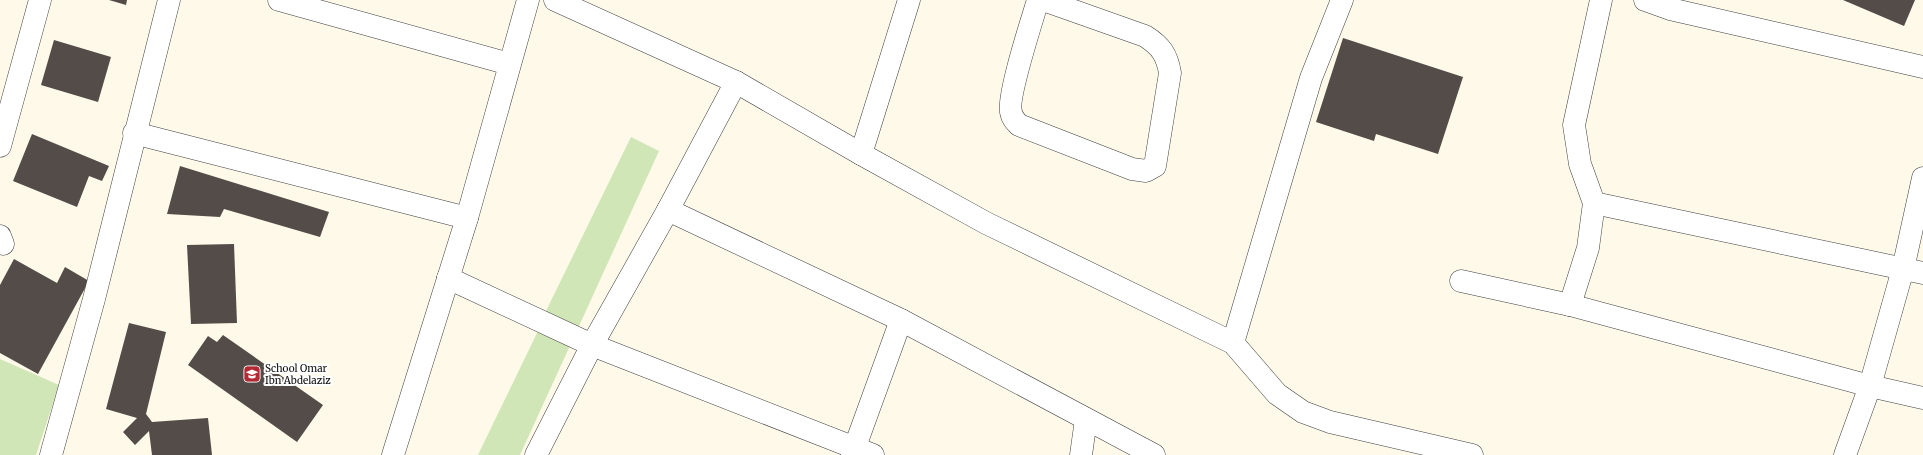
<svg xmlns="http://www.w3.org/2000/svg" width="1923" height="455" viewBox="0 0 1923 455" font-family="Merriweather,serif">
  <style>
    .green { fill: #d0e6b6 }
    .building { fill: #534c48 }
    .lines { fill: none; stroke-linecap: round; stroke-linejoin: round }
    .street-casing { stroke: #3e3e3e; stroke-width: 23 }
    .street { stroke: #fff; stroke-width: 22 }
    .labels { text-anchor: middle; stroke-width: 4; stroke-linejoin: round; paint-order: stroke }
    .poi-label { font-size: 10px; fill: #0b0b0b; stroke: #fff; text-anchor: start }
  </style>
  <rect width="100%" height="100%" fill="#fef9e9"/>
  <!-- green -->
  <g class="green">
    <polygon points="631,137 659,151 520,455 478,455 538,331 545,313"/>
    <polygon points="0,359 59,385 36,455 0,455"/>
  </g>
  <!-- building -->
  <g class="building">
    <polygon points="109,0 127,0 126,5"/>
    <polygon points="1843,0 1915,0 1904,26"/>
    <polygon points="1343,38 1463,77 1438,154 1376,134 1374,141 1316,122"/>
    <polygon points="54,40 111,57 98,102 41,85"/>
    <polygon points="32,134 109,166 102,181 89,176 77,207 13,181"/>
    <polygon points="180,166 329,212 320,237 224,209 220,217 167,214"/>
    <polygon points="234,244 237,323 191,324 187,245"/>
    <polygon points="14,259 57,283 65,267 89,281 38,374 0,353 0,285"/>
    <polygon points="129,323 166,332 146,414 152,422 208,418 212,455 152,455 149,431 135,445 123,432 137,418 106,409"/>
    <polygon points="223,335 323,405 297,442 188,365 208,336 217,342"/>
  </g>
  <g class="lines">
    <!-- street casing -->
    <g class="street-casing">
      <g id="street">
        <polyline points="279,0 509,64"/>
        <polyline points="555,0 736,82 861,154 986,223 1233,343 1277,394 1303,412 1330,422 1472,455"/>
        <path d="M 1038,0 C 1032,20 1007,97 1011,112 C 1012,118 1015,121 1019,125 L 1132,169 L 1146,171 L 1155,166 L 1170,73 C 1167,55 1161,46 1145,36 L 1043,0"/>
        <polyline points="1645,0 1670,9 1923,67"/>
        <polyline points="134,133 467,218"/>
        <polyline points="0,146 40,0"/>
        <polyline points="861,154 909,0"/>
        <polyline points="1594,203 1923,273"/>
        <polyline points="668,210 901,320 1154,455"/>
        <polyline points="0,236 3,244"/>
        <polyline points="448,278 592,345 873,455"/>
        <polyline points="1461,281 1570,305 1870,386 1923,398"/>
        <polyline points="1570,305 1588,248 1594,203 1580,164 1574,125 1601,0"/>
        <polyline points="1233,343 1311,78 1342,0"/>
        <polyline points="51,455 94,299 169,0"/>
        <polyline points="393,455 467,218 528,0"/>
        <polyline points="536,455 592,345 668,210 736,82"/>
        <polyline points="852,455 901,320"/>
        <polyline points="1081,455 1086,419"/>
        <polyline points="1845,455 1870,386 1903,269 1923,178"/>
      </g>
    </g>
    <!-- street -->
    <use href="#street" class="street"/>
  </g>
  <!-- icons -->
  <defs>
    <g id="school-square" transform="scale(0.9)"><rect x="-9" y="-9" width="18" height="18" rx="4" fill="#b32a35" stroke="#fff"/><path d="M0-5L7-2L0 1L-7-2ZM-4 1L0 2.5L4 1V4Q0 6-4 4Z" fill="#fff"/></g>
  </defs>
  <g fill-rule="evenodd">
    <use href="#school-square" x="252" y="374"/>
  </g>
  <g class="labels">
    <!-- poi labels -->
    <g class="poi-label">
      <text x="265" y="372">School Omar<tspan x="265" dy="12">Ibn Abdelaziz</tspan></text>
    </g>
  </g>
</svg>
